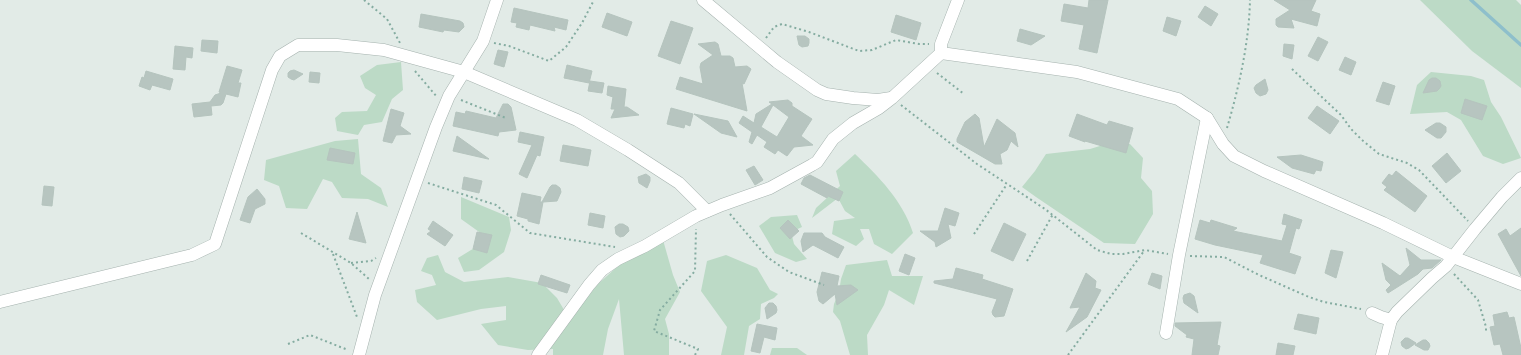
<svg xmlns="http://www.w3.org/2000/svg" width="1521" height="355" viewBox="0 0 1521 355" font-family="Lato,sans-serif">
  <style>
    .green { fill: #bcdac6 }
    .lines { fill: none; stroke-linecap: round; stroke-linejoin: round }
    .stream { stroke: #8ebfcb; stroke-width: 3.5 }
    .building { fill: #b7c5c0; stroke: #b5c4be; fill-rule: evenodd }
    .minor-casing { stroke: #a5b2ae; stroke-width: 13 }
    .path { stroke: #85aca1; stroke-width: 2; stroke-dasharray: 2 3; stroke-linecap: butt }
    .minor { stroke: #fff; stroke-width: 12 }
  </style>
  <rect width="100%" height="100%" fill="#e2ebe7"/>
  <!-- green -->
  <g class="green">
    <polygon points="1420,0 1516,0 1521,5 1521,88 1472,51"/>
    <polygon points="401,62 403,90 392,99 382,122 364,125 358,135 337,131 335,118 342,112 367,111 376,95 365,88 360,76 377,65"/>
    <polygon points="1431,72 1471,76 1484,80 1491,102 1501,117 1521,158 1503,164 1483,156 1461,120 1447,112 1410,114 1417,85"/>
    <polygon points="358,139 361,174 381,188 388,207 368,199 342,198 332,182 323,179 307,209 286,208 279,186 264,180 266,160 335,141"/>
    <polygon points="1113,142 1130,144 1143,158 1141,178 1152,191 1153,214 1135,244 1104,243 1036,197 1022,187 1035,171 1046,154 1090,149"/>
    <path d="M 855,154 C 879,177 903,201 913,233 L 892,254 L 874,244 L 869,229 L 860,229 L 864,239 L 856,246 L 832,234 L 834,221 L 855,218 L 845,211 L 838,198 L 812,218 L 816,208 L 840,186 L 836,171 Z"/>
    <polygon points="461,197 509,217 511,230 504,252 479,270 464,272 458,258 489,239 461,219"/>
    <polygon points="797,215 802,227 791,232 794,244 807,259 796,262 775,253 759,226 771,217"/>
    <polygon points="663,240 673,275 680,292 665,319 669,334 669,355 624,355 619,299 608,329 603,355 553,355 553,349 528,350 498,345 481,324 506,320 506,306 481,309 437,320 417,302 415,290 436,285 432,275 421,271 427,258 438,255 445,272 464,282 508,277 542,283 557,298 570,320 597,285 628,257"/>
    <polygon points="726,255 757,268 770,290 778,294 774,298 761,304 760,319 749,326 744,355 721,355 727,327 701,291 707,261"/>
    <polygon points="887,260 892,276 923,276 914,305 889,290 884,305 867,335 868,355 850,355 840,321 833,312 834,304 839,292 841,279 846,265"/>
    <polygon points="772,348 797,348 807,355 770,355"/>
  </g>
  <g class="lines">
    <!-- stream -->
    <polyline class="stream" points="1471,0 1521,45"/>
  </g>
  <!-- building -->
  <g class="building">
    <polygon points="1089,0 1108,0 1097,53 1079,49 1084,25 1061,21 1064,4 1088,8"/>
    <polygon points="1274,0 1316,0 1311,11 1320,14 1317,26 1291,19 1294,28 1278,27 1276,25 1276,19 1290,10"/>
    <polygon points="1205,6 1218,14 1211,26 1198,17"/>
    <polygon points="514,8 568,20 566,30 554,27 555,31 530,25 529,30 516,27 517,23 511,22"/>
    <polygon points="607,13 632,22 627,36 602,27"/>
    <polygon points="421,14 460,21 463,23 464,27 459,32 444,30 443,32 419,27"/>
    <polygon points="896,15 921,23 916,40 891,32"/>
    <polygon points="1167,17 1181,21 1176,36 1163,31"/>
    <polygon points="671,21 693,28 680,64 658,56"/>
    <polygon points="1020,29 1045,36 1031,45 1017,41"/>
    <polygon points="797,36 805,36 809,39 809,43 808,46 802,47 799,45"/>
    <polygon points="1318,37 1328,42 1318,61 1308,56"/>
    <polygon points="202,40 218,41 217,53 201,51"/>
    <polygon points="715,42 718,44 721,56 730,56 733,58 735,67 747,66 751,69 744,84 742,83 747,111 676,89 680,77 703,84 700,67 701,63 713,55 698,44"/>
    <polygon points="1284,44 1294,45 1292,59 1283,56"/>
    <polygon points="175,46 193,48 192,58 186,57 185,70 173,69"/>
    <polygon points="498,50 508,52 504,67 494,64"/>
    <polygon points="1345,57 1356,62 1351,75 1339,70"/>
    <polygon points="567,65 592,71 589,83 564,78"/>
    <polygon points="227,66 242,70 238,83 241,83 238,97 226,94 223,103 221,105 211,106 212,115 194,117 192,104 210,102 215,95 221,93 219,92"/>
    <polygon points="294,70 303,74 294,80 291,79 288,77 288,73 290,71"/>
    <polygon points="146,71 173,79 170,90 152,85 150,90 139,86 142,77 144,78"/>
    <polygon points="310,72 320,73 319,83 309,82"/>
    <polygon points="1432,78 1436,78 1440,81 1441,86 1439,89 1437,91 1423,93 1429,80"/>
    <polygon points="1265,79 1268,90 1266,94 1260,96 1256,93 1254,88 1256,85"/>
    <polygon points="590,81 604,83 602,93 588,91"/>
    <polygon points="1383,82 1395,86 1389,105 1376,101"/>
    <polygon points="608,86 626,89 624,107 627,107 639,115 611,118 615,109 611,109 613,97 607,95"/>
    <polygon points="1465,99 1487,106 1482,120 1461,113"/>
    <path d="M 788,100 L 792,103 L 792,106 L 812,119 L 801,136 L 813,145 L 794,147 L 787,156 L 778,150 L 775,154 L 764,147 L 767,142 L 757,135 L 752,144 L 749,142 L 752,132 L 739,123 L 743,116 L 754,123 L 756,114 L 772,104 L 769,102 ZM 773,105 L 789,117 L 777,137 L 761,127 Z"/>
    <polygon points="503,104 508,104 511,107 516,130 499,132 498,136 453,126 456,112 465,114 466,111 496,118"/>
    <polygon points="1317,106 1339,121 1330,134 1308,118"/>
    <polygon points="671,108 693,114 690,126 685,124 684,128 667,124"/>
    <polygon points="391,109 404,113 400,126 411,134 396,135 392,143 383,141"/>
    <polygon points="694,114 728,121 737,137 721,133"/>
    <polygon points="975,114 979,118 984,147 997,119 1015,133 1018,147 1011,141 1007,150 1000,154 1002,164 995,164 957,142 957,139 965,122"/>
    <polygon points="1077,114 1107,125 1109,121 1133,128 1126,153 1085,141 1085,142 1069,136"/>
    <polygon points="1436,123 1440,123 1446,127 1446,132 1441,138 1437,138 1425,130"/>
    <polygon points="520,132 544,137 540,156 537,155 527,178 519,174 532,145 518,142"/>
    <polygon points="457,136 489,159 488,159 453,151"/>
    <polygon points="563,145 591,150 588,166 560,161"/>
    <polygon points="330,148 355,153 353,164 327,160"/>
    <polygon points="1447,153 1461,171 1446,183 1432,166"/>
    <polygon points="1301,155 1323,162 1321,171 1316,170 1314,174 1292,168 1277,157"/>
    <polygon points="754,166 763,180 755,185 746,170"/>
    <polygon points="1396,171 1427,196 1415,212 1384,190 1387,187 1382,183 1389,174 1392,176"/>
    <polygon points="646,174 650,177 650,181 647,188 639,183 638,177"/>
    <polygon points="810,175 843,192 839,201 828,196 827,198 801,184 804,178"/>
    <polygon points="464,177 482,181 479,193 462,189"/>
    <polygon points="552,185 556,185 560,188 561,192 557,201 543,202 539,224 528,221 528,219 517,216 522,193 541,197 540,202 542,202 550,187"/>
    <polygon points="44,186 54,187 52,206 42,205"/>
    <polygon points="257,189 265,199 265,204 255,209 250,223 240,220 248,197"/>
    <polygon points="945,208 959,213 955,226 948,224 951,238 936,247 935,242 920,231 938,231"/>
    <polygon points="357,212 366,243 349,239"/>
    <polygon points="590,213 605,216 603,228 588,225"/>
    <polygon points="1284,214 1302,220 1299,229 1296,228 1289,253 1301,257 1295,274 1260,263 1263,255 1215,245 1195,239 1200,220 1210,223 1211,220 1237,228 1233,231 1282,241 1287,225 1282,224"/>
    <polygon points="788,220 799,231 790,239 780,228"/>
    <polygon points="433,221 453,235 445,246 427,234 431,231 428,229"/>
    <polygon points="1004,223 1026,234 1013,261 991,251"/>
    <polygon points="619,224 623,224 628,227 629,231 624,236 620,237 616,234 615,227"/>
    <polygon points="1521,228 1521,276 1498,234 1506,229 1510,236"/>
    <polygon points="477,232 492,235 487,253 473,249"/>
    <polygon points="804,233 822,233 825,237 844,247 838,258 813,245 803,252 801,241"/>
    <polygon points="1406,248 1421,260 1441,260 1432,268 1423,269 1418,274 1388,293 1386,290 1391,285 1386,280 1382,263 1400,276 1410,265"/>
    <polygon points="1331,250 1343,252 1336,278 1325,273"/>
    <polygon points="905,254 915,258 909,275 899,271"/>
    <polygon points="956,268 983,275 982,279 1013,289 1004,316 995,317 993,315 992,312 997,299 934,283 934,281 953,279"/>
    <polygon points="822,272 839,276 837,286 851,285 858,290 837,305 835,294 823,304 819,301 817,292"/>
    <polygon points="1086,273 1096,281 1095,288 1101,290 1087,317 1066,332 1080,307 1070,308"/>
    <polygon points="1152,273 1162,276 1160,289 1148,284"/>
    <polygon points="541,275 570,285 567,293 538,284"/>
    <polygon points="1190,293 1194,296 1198,313 1184,303 1183,298 1184,295"/>
    <polygon points="769,303 773,303 776,306 777,310 776,313 767,319 765,308"/>
    <polygon points="1507,312 1509,318 1514,317 1521,348 1521,355 1503,355 1500,344 1494,345 1490,327 1495,326 1493,315"/>
    <polygon points="1298,314 1319,318 1316,334 1294,329"/>
    <polygon points="1221,322 1217,345 1220,346 1218,355 1192,355 1194,339 1186,337 1187,335 1175,326 1175,323"/>
    <polygon points="757,324 777,328 775,340 764,337 760,353 751,351"/>
    <polygon points="1405,338 1408,338 1416,343 1409,348 1406,349 1402,346 1401,342"/>
    <polygon points="1423,340 1426,340 1429,343 1430,346 1428,350 1424,350 1415,345"/>
    <polygon points="1278,343 1295,346 1293,355 1276,355"/>
  </g>
  <g class="lines">
    <!-- minor casing -->
    <g class="minor-casing">
      <g id="minor">
        <polyline points="703,0 777,62 817,90 826,94 853,98 878,100 891,98"/>
        <polyline points="941,53 1077,72 1178,99 1207,118 1223,144 1234,156 1264,171 1383,223 1453,257 1521,284"/>
        <polyline points="0,302 192,255 215,244 272,70 280,56 298,45 337,45 384,50 464,72 577,120 628,150 679,183 707,211"/>
        <polyline points="1372,313 1381,317 1391,320 1382,355"/>
        <polyline points="1391,320 1397,312 1432,278 1446,266 1475,229 1502,197 1521,178"/>
        <polyline points="1166,333 1179,255 1207,118"/>
        <polyline points="359,355 375,295 436,127 449,96 483,41 497,0"/>
        <polyline points="538,355 589,285 602,270 618,259 645,246 696,216 722,205 770,188 812,165 817,162 833,139 853,123 879,108 892,98 941,53 941,44 958,0"/>
      </g>
    </g>
    <!-- path -->
    <g class="path">
      <polyline points="364,0 387,19 400,43"/>
      <polyline points="766,38 774,27 782,24 809,32 859,51 872,50 896,40 919,44 929,44"/>
      <polyline points="494,43 509,46 549,61 566,47 582,23 594,0"/>
      <polyline points="1292,69 1341,115 1351,129 1362,140 1379,154 1407,163 1419,170 1468,221"/>
      <polyline points="415,71 437,97"/>
      <polyline points="937,73 964,94"/>
      <polyline points="461,100 506,118"/>
      <polyline points="901,105 977,164 1045,209 1097,250 1111,254 1123,254 1145,250 1168,254"/>
      <path d="M 1227,128 C 1239,87 1249,43 1250,0"/>
      <polyline points="428,183 496,205 530,233 615,247"/>
      <polyline points="730,214 767,257 789,272 824,285"/>
      <polyline points="301,233 351,263 369,279"/>
      <polyline points="974,234 1007,184"/>
      <polyline points="333,254 357,317"/>
      <polyline points="1190,256 1224,257 1259,275 1309,297 1324,302 1361,309"/>
      <polyline points="1027,261 1053,214"/>
      <polyline points="351,263 371,261 376,258"/>
      <polyline points="1454,274 1478,300 1486,327 1486,333"/>
      <polyline points="288,344 310,335 348,350"/>
      <polyline points="695,355 698,349 654,331 660,310 695,271 696,229"/>
      <polyline points="1068,355 1144,251"/>
    </g>
    <!-- minor -->
    <use href="#minor" class="minor"/>
  </g>
</svg>
